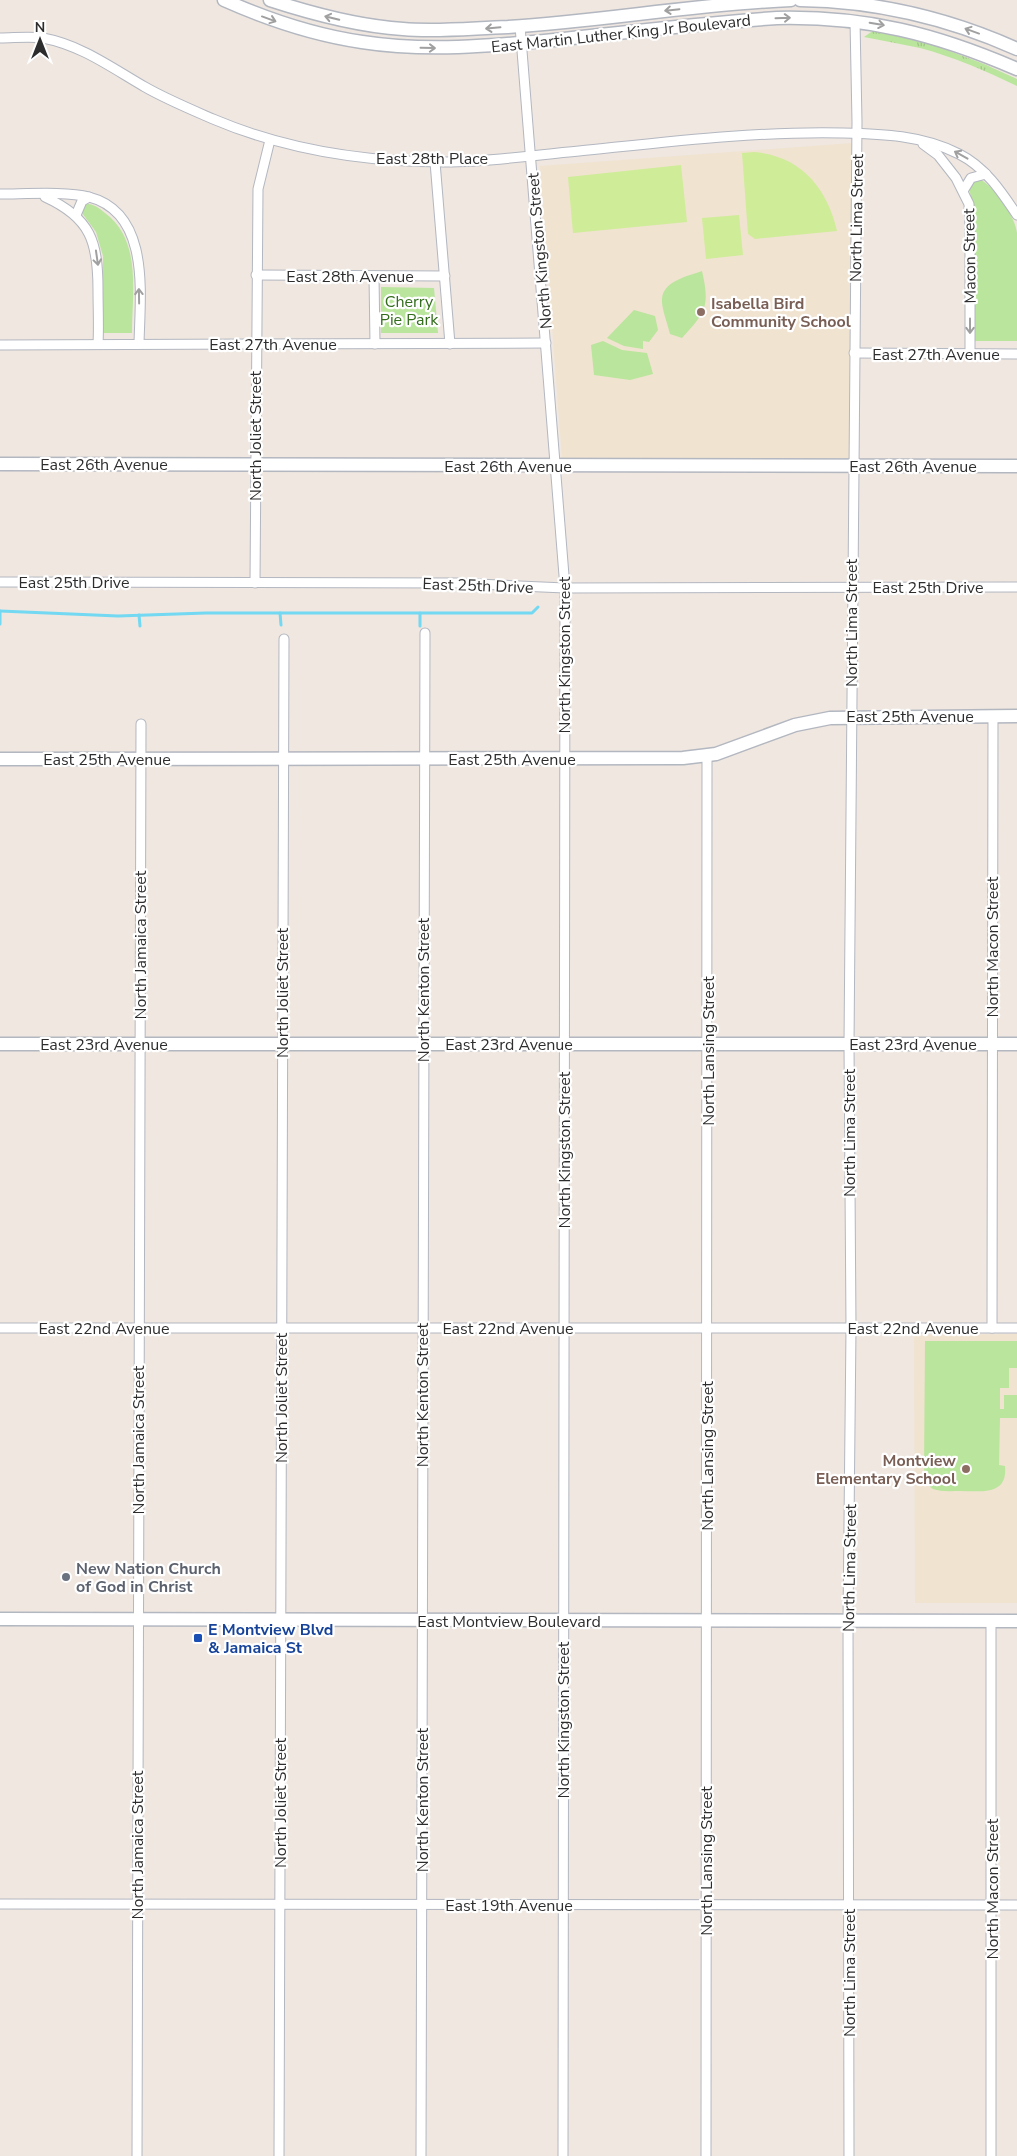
<svg xmlns="http://www.w3.org/2000/svg" width="1017" height="2156" viewBox="0 0 1017 2156" font-family="'Nunito Sans',sans-serif">
  <style>
    .education { fill: #f0e3d0 }
    .grass { fill: url(#grass-tufts) }
    .park { fill: #bae59c }
    .pitch { fill: #cfec98 }
    .lines { fill: none; stroke-linecap: round; stroke-linejoin: round }
    .stream { stroke: #73d8f1; stroke-width: 3 }
    .street-casing { stroke: #b3b7c0; stroke-width: 11 }
    .secondary-casing { stroke: #b3b7c0; stroke-width: 15 }
    .street { stroke: #fff; stroke-width: 9 }
    .secondary { stroke: #fff; stroke-width: 12 }
    .oneway { stroke: #a0a0a0 }
    .education-dot { fill: #8d6e63; stroke: #fff; stroke-width: 2 }
    .worship-dot { fill: #6b7280; stroke: #fff; stroke-width: 2 }
    .transit-dot { fill: #1a4fb4; stroke: #fff; stroke-width: 2 }
    .labels { text-anchor: middle; stroke-width: 4.5; stroke-linejoin: round; paint-order: stroke }
    .street-label { font-size: 16px; fill: #2d2d2d; stroke: #fff }
    .park-label { font-size: 16px; fill: #316d1a; stroke: #fff }
    .education-label { font-size: 16px; font-weight: bold; fill: #785e54; stroke: #fff; text-anchor: start }
    .worship-label { font-size: 16px; font-weight: bold; fill: #5b616d; stroke: #fff; text-anchor: start }
    .transit-label { font-size: 16px; font-weight: bold; fill: #164399; stroke: #fff; text-anchor: start }
  </style>
  <defs>
    <pattern id="grass-tufts" width="24" height="20" patternUnits="userSpaceOnUse" patternTransform="scale(1.25)"><rect width="24" height="20" fill="#bae59c"/><path d="M3 7l-1-3M5 7V3M7 7l1-3M15 17l-1-3M17 17v-4M19 17l1-3" fill="none" stroke="#a0c587"/></pattern>
  </defs>
  <rect width="100%" height="100%" fill="#efe7e0"/>
  <!-- education -->
  <g class="education">
    <polygon points="852,143 851,458 562,458 540,166"/>
    <polygon points="1017,1334 1017,1603 915,1603 914,1335"/>
  </g>
  <!-- grass -->
  <path class="grass" d="M 874,30 L 936,46 L 984,64 L 1017,79 L 1017,86 C 986,71 954,57 920,48 C 902,44 883,41 864,37 Z"/>
  <!-- park -->
  <g class="park">
    <path d="M 981,180 C 994,186 1016,218 1017,233 C 1017,266 1017,307 1017,341 L 974,341 L 975,215 L 969,188 L 974,181 Z"/>
    <path d="M 84,204 C 92,203 99,208 105,213 C 142,240 132,293 132,333 L 103,333 L 103,256 L 96,232 L 82,213 Z"/>
    <path d="M 702,271 C 710,306 706,312 682,338 L 670,334 C 668,325 661,307 662,299 C 663,281 688,276 702,271 Z"/>
    <polygon points="381,287 434,288 438,333 381,333"/>
    <polygon points="634,310 655,316 658,330 649,342 643,341 643,349 624,346 607,338"/>
    <polygon points="603,341 622,350 647,353 653,374 630,380 594,375 591,345"/>
    <path d="M 925,1341 L 1017,1341 L 1017,1368 L 1009,1368 L 1009,1388 L 1000,1388 L 1000,1409 L 1004,1409 L 1004,1395 L 1017,1395 L 1017,1418 L 1000,1418 L 999,1465 L 1005,1466 C 1008,1496 981,1491 960,1491 C 952,1491 941,1492 933,1489 C 927,1485 924,1479 924,1473 Z"/>
  </g>
  <!-- pitch -->
  <g class="pitch">
    <path d="M 754,152 C 801,156 827,188 837,231 L 755,239 L 748,234 L 742,153 Z"/>
    <polygon points="681,165 687,222 573,233 568,177"/>
    <polygon points="739,215 743,255 706,259 702,218"/>
  </g>
  <g class="lines">
    <!-- stream -->
    <g class="stream">
      <polyline points="0,611 118,616 206,613 532,613 538,607"/>
      <polyline points="0,611 0,624"/>
      <polyline points="280,613 281,625"/>
      <polyline points="420,613 420,626"/>
      <polyline points="139,615 140,626"/>
    </g>
    <!-- street casing -->
    <g class="street-casing">
      <g id="street">
        <polyline points="520,26 565,588 563,2156"/>
        <path d="M 0,38 C 14,38 29,36 43,38 C 81,45 112,68 145,87 C 166,99 190,109 213,119 C 286,150 366,162 445,162 C 490,162 535,155 579,151 C 667,142 755,131 843,133 C 882,134 922,135 959,154 C 985,167 1001,191 1017,215"/>
        <polyline points="923,144 938,155 956,178 969,204 970,226 970,354"/>
        <polyline points="435,162 450,344"/>
        <polyline points="963,191 971,178 986,174"/>
        <path d="M 0,194 C 24,194 67,191 89,197 C 151,213 140,295 139,344"/>
        <path d="M 45,197 C 91,218 98,242 98,290 C 98,308 99,326 98,344"/>
        <polyline points="76,215 82,201 89,197"/>
        <polyline points="256,275 445,276"/>
        <polyline points="374,276 375,344"/>
        <polyline points="0,345 546,343"/>
        <polyline points="854,353 1017,354"/>
        <polyline points="0,582 456,583 565,588 1017,587"/>
        <polyline points="255,583 258,189 270,140"/>
        <polyline points="0,1328 1017,1328"/>
        <polyline points="992,1328 993,716"/>
        <polyline points="0,1904 1017,1905"/>
        <polyline points="137,2156 141,724"/>
        <polyline points="279,2156 284,639"/>
        <polyline points="421,2156 425,633"/>
        <polyline points="706,2156 707,755"/>
        <polyline points="849,2156 848,1621 851,1328 849,1044 857,122 855,21"/>
        <polyline points="991,2156 991,1621"/>
      </g>
    </g>
    <!-- secondary casing -->
    <g class="secondary-casing">
      <g id="secondary">
        <path d="M 224,0 C 269,20 314,35 362,42 C 426,52 490,46 554,40 C 628,32 702,23 777,18 C 866,16 936,34 1017,69"/>
        <path d="M 270,0 C 313,14 357,26 403,29 C 438,32 473,28 508,27 C 603,21 696,4 791,0"/>
        <path d="M 800,0 C 876,1 948,18 1017,49"/>
        <polyline points="0,464 1017,466"/>
        <polyline points="0,759 683,758 716,754 795,725 830,718 1017,716"/>
        <polyline points="0,1044 1017,1044"/>
        <polyline points="0,1619 1017,1621"/>
      </g>
    </g>
    <!-- street -->
    <use href="#street" class="street"/>
    <!-- secondary -->
    <use href="#secondary" class="secondary"/>
  </g>
  <!-- one-way arrows -->
  <defs><path id="oneway-shaft" d="M-6 0H5M1.5-3L5.5 0L1.5 3" fill="none" stroke-width="1.6" stroke-linecap="round" stroke-linejoin="round" transform="scale(1.25)"/></defs>
  <g class="oneway">
    <use href="#oneway-shaft" transform="translate(672 10) rotate(174)"/>
    <use href="#oneway-shaft" transform="translate(332 18) rotate(-166)"/>
    <use href="#oneway-shaft" transform="translate(783 18) rotate(-2)"/>
    <use href="#oneway-shaft" transform="translate(269 19) rotate(20)"/>
    <use href="#oneway-shaft" transform="translate(877 24) rotate(10)"/>
    <use href="#oneway-shaft" transform="translate(493 28) rotate(175)"/>
    <use href="#oneway-shaft" transform="translate(972 31) rotate(-160)"/>
    <use href="#oneway-shaft" transform="translate(428 48) rotate(1)"/>
    <use href="#oneway-shaft" transform="translate(961 155) rotate(-151)"/>
    <use href="#oneway-shaft" transform="translate(97 258) rotate(82)"/>
    <use href="#oneway-shaft" transform="translate(139 296) rotate(-91)"/>
    <use href="#oneway-shaft" transform="translate(970 326) rotate(90)"/>
  </g>
  <!-- markers -->
  <g class="education-dot">
    <circle cx="701" cy="312" r="5"/>
    <circle cx="966" cy="1469" r="5"/>
  </g>
  <circle class="worship-dot" cx="66" cy="1577" r="5"/>
  <rect class="transit-dot" x="193" y="1633" width="10" height="10" rx="2.5"/>
  <g class="labels">
    <!-- street labels -->
    <g class="street-label">
      <text transform="translate(621 33) rotate(-6)" y="6">East Martin Luther King Jr Boulevard</text>
      <text x="432" y="164">East 28th Place</text>
      <text transform="translate(856 218) rotate(-89)" y="6">North Lima Street</text>
      <text transform="translate(539 251) rotate(-95)" y="6">North Kingston Street</text>
      <text transform="translate(969 256) rotate(-91)" y="6">Macon Street</text>
      <text x="350" y="282">East 28th Avenue</text>
      <text x="273" y="350">East 27th Avenue</text>
      <text x="936" y="360">East 27th Avenue</text>
      <text transform="translate(255 436) rotate(-90)" y="6">North Joliet Street</text>
      <text x="104" y="470">East 26th Avenue</text>
      <text x="508" y="472">East 26th Avenue</text>
      <text x="913" y="472">East 26th Avenue</text>
      <text x="74" y="588">East 25th Drive</text>
      <text transform="translate(478 585) rotate(2)" y="6">East 25th Drive</text>
      <text x="928" y="593">East 25th Drive</text>
      <text transform="translate(851 623) rotate(-90)" y="6">North Lima Street</text>
      <text transform="translate(564 655) rotate(-90)" y="6">North Kingston Street</text>
      <text x="910" y="722">East 25th Avenue</text>
      <text x="107" y="765">East 25th Avenue</text>
      <text x="512" y="765">East 25th Avenue</text>
      <text transform="translate(140 945) rotate(-90)" y="6">North Jamaica Street</text>
      <text transform="translate(992 947) rotate(-90)" y="6">North Macon Street</text>
      <text transform="translate(423 990) rotate(-90)" y="6">North Kenton Street</text>
      <text transform="translate(282 993) rotate(-90)" y="6">North Joliet Street</text>
      <text x="104" y="1050">East 23rd Avenue</text>
      <text x="509" y="1050">East 23rd Avenue</text>
      <text x="913" y="1050">East 23rd Avenue</text>
      <text transform="translate(708 1051) rotate(-90)" y="6">North Lansing Street</text>
      <text transform="translate(849 1133) rotate(-90)" y="6">North Lima Street</text>
      <text transform="translate(564 1150) rotate(-90)" y="6">North Kingston Street</text>
      <text x="104" y="1334">East 22nd Avenue</text>
      <text x="508" y="1334">East 22nd Avenue</text>
      <text x="913" y="1334">East 22nd Avenue</text>
      <text transform="translate(422 1395) rotate(-90)" y="6">North Kenton Street</text>
      <text transform="translate(281 1398) rotate(-90)" y="6">North Joliet Street</text>
      <text transform="translate(138 1440) rotate(-90)" y="6">North Jamaica Street</text>
      <text transform="translate(707 1456) rotate(-90)" y="6">North Lansing Street</text>
      <text transform="translate(849 1568) rotate(-89)" y="6">North Lima Street</text>
      <text x="509" y="1627">East Montview Boulevard</text>
      <text transform="translate(563 1720) rotate(-90)" y="6">North Kingston Street</text>
      <text transform="translate(422 1800) rotate(-90)" y="6">North Kenton Street</text>
      <text transform="translate(280 1803) rotate(-90)" y="6">North Joliet Street</text>
      <text transform="translate(137 1845) rotate(-90)" y="6">North Jamaica Street</text>
      <text transform="translate(706 1861) rotate(-90)" y="6">North Lansing Street</text>
      <text transform="translate(992 1889) rotate(-90)" y="6">North Macon Street</text>
      <text x="509" y="1911">East 19th Avenue</text>
      <text transform="translate(849 1973) rotate(-90)" y="6">North Lima Street</text>
    </g>
    <!-- park labels -->
    <g class="park-label">
      <text x="409" y="307">Cherry<tspan x="409" dy="18">Pie Park</tspan></text>
    </g>
    <!-- education labels -->
    <g class="education-label">
      <text x="711" y="309">Isabella Bird<tspan x="711" dy="18">Community School</tspan></text>
      <text x="956" y="1466" text-anchor="end">Montview<tspan x="956" dy="18">Elementary School</tspan></text>
    </g>
    <!-- worship labels -->
    <g class="worship-label">
      <text x="76" y="1574">New Nation Church<tspan x="76" dy="18">of God in Christ</tspan></text>
    </g>
    <!-- transit labels -->
    <g class="transit-label">
      <text x="208" y="1635">E Montview Blvd<tspan x="208" dy="18">&amp; Jamaica St</tspan></text>
    </g>
  </g>
  <!-- north arrow -->
  <g transform="translate(40 40)" stroke="#ffffff" stroke-width="4" paint-order="stroke">
  <path d="M0-4L9 19L0 12L-9 19Z" fill="#2d2d2d"/>
  <text y="-8" font-size="14" font-weight="bold" text-anchor="middle" fill="#2d2d2d">N</text>
  </g>
</svg>
